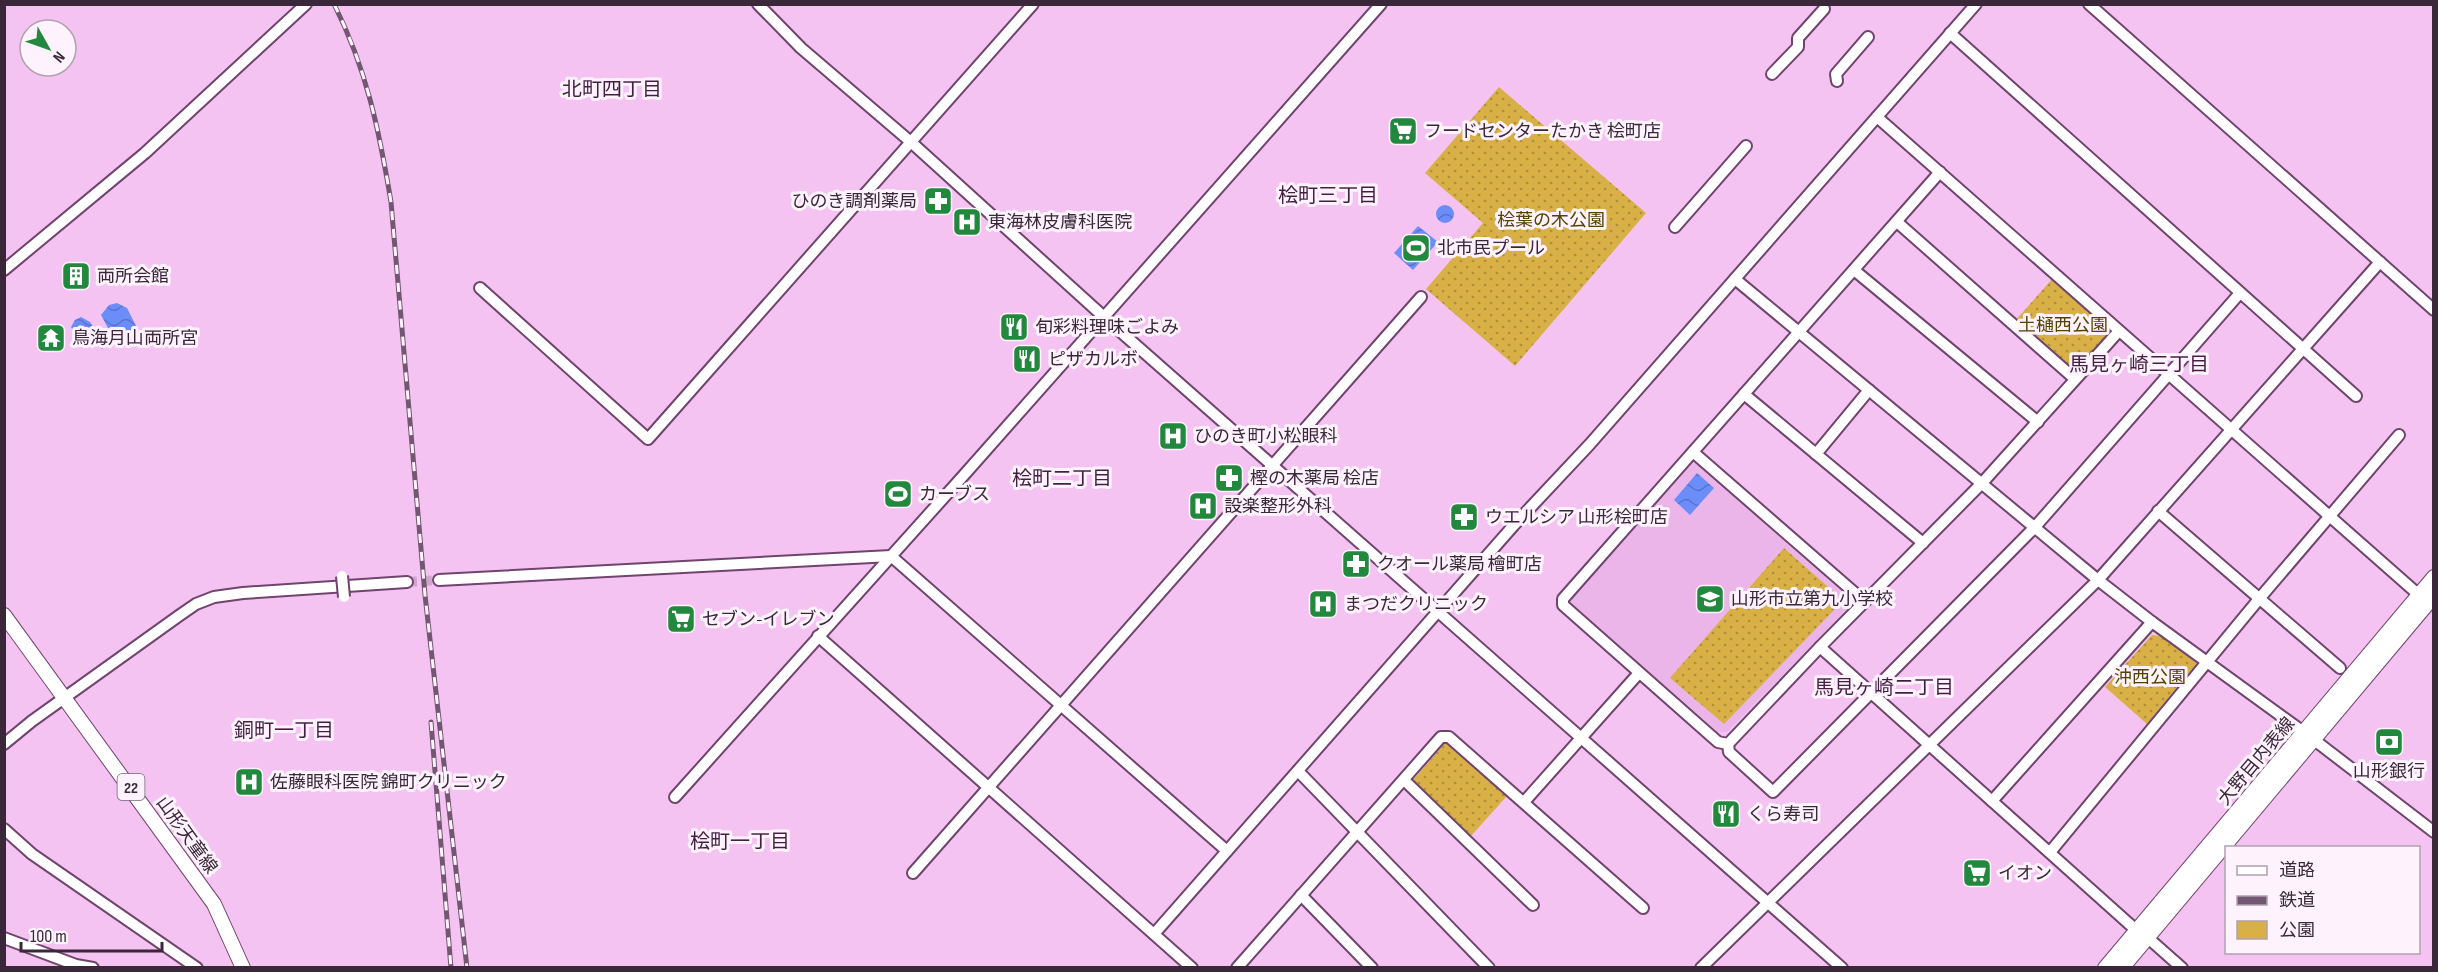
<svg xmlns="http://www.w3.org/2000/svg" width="2438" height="972" viewBox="0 0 2438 972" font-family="'Sofia Sans Condensed','Noto Sans JP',sans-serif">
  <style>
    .built { fill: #ecb5e9 }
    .green { fill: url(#green-dots) }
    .water { fill: url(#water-waves) }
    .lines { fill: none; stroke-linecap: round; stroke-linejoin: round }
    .minor-tunnel { stroke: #d0a4cd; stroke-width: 10; stroke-dasharray: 10 5; stroke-linecap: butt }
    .minor-casing { stroke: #6f446d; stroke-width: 14 }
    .major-casing { stroke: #6f446d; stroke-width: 16 }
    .minor { stroke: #fff; stroke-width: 10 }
    .major { stroke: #fff; stroke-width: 14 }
    .rail-casing { stroke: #735772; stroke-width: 5 }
    .rail { stroke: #fef3fd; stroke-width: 3; stroke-dasharray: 9; stroke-linecap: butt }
    .minor-bridge-casing { stroke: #6f446d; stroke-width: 14; stroke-linecap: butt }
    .minor-bridge { stroke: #fff; stroke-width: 10 }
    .labels { text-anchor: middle; stroke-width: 6; stroke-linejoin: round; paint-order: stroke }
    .shield { fill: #fef3fd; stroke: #756474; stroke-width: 1.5 }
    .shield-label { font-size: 16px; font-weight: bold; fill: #3a2739 }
    .poi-label { font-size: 18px; fill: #3a2739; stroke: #fef3fd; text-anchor: start }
    .park-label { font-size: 18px; fill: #554102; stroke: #fef3fd }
    .street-label { font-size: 18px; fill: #3a2739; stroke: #fef3fd }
    .neighbourhood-label { font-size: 20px; fill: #441d43; stroke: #fef3fd }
  </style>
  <defs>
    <pattern id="green-dots" width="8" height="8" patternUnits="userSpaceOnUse" patternTransform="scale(1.5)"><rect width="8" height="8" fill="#d8b045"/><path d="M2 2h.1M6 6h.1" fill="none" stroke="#b08f3b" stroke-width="1.8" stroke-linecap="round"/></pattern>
    <pattern id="water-waves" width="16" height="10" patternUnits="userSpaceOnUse" patternTransform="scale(1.5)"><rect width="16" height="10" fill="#6b8dfa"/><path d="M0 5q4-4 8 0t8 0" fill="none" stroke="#5973cb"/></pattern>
  </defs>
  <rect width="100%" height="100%" fill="#f5c3f2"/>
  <!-- built -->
  <polygon class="built" points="1697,462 1850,594 1850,606 1727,732 1718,732 1571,603 1570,594 1688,463"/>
  <!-- green -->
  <g class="green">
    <polygon points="1499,87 1646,213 1515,366 1426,289 1483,223 1425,173"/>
    <polygon points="2052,279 2109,330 2110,337 2077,374 2016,320"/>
    <polygon points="1784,548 1835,593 1834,610 1724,724 1670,678"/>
    <polygon points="2152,635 2161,636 2197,663 2147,724 2105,687"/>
    <polygon points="1446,742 1507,796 1470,837 1412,781"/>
  </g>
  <!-- water -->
  <g class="water">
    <circle cx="1445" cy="214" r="9"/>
    <polygon points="1418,226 1438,242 1413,270 1394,253"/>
    <polygon points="117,303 127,308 138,330 135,337 125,347 113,340 102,349 84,335 75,335 71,327 75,320 81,317 90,322 98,335 105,333 108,328 101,315 109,305"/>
    <polygon points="1697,473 1714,488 1690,515 1674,500"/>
  </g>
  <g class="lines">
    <!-- minor-tunnel -->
    <polyline class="minor-tunnel" points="407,582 439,580"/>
    <!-- minor casing -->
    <g class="minor-casing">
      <g id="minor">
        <polyline points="758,4 801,48 912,143 1104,317 1842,968"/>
        <polyline points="2089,4 2434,310"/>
        <polyline points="1950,33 2356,396"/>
        <polyline points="1772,74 1798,47 1798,38 1824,9"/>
        <polyline points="1837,81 1836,74 1868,37"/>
        <polyline points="1877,117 2419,595"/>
        <polyline points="1940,172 1563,599 1563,605 1718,742 1728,744 1820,647 1983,482 2119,331"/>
        <polyline points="1897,222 2075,379"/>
        <polyline points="1675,227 1746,146"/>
        <polyline points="4,270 145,153 306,4"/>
        <polyline points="1854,270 2038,422"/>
        <polyline points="1735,279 2098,580 2152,622 2313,739 2434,832"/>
        <polyline points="480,288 648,439 1033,4"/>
        <polyline points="1744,394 1923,543"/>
        <polyline points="1693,452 1864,601"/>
        <polyline points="1816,454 1869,390"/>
        <polyline points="2158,511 2340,668"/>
        <polyline points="439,580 891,556 1227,851"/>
        <polyline points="818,636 1192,968"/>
        <polyline points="1820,647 2136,930"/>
        <polyline points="4,744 32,721 180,615 196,604 214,597 243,593 407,582"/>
        <polyline points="1728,744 1729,752 1773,792 2035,527 2240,293"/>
        <polyline points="1298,771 1489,968"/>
        <polyline points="1404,780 1533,905"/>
        <polyline points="675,797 964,475 1381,4"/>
        <polyline points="1992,801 2152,622"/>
        <polyline points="1524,802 1639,673"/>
        <polyline points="4,829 32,854 197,968"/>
        <polyline points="2051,851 2259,599 2399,435"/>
        <polyline points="913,873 1421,297"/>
        <polyline points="1301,895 1372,968"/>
        <polyline points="1154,934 1514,525 1590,444 1976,4"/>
        <polyline points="2147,937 2182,968"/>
        <polyline points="4,938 76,965 93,968"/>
        <polyline points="1237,968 1441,737 1449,737 1643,908"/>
        <polyline points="1701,968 2098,580 2380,262"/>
      </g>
    </g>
    <!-- major casing -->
    <g class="major-casing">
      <g id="major">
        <polyline points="4,615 214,904 243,968"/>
        <polyline points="2105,968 2434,577"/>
        <polyline points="2122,968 2434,596"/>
      </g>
    </g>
    <!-- minor -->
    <use href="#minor" class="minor"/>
    <!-- major -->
    <use href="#major" class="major"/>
    <!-- rail casing -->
    <g class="rail-casing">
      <g id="rail">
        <path d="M 334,4 C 367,70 379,130 391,202 L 425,595 L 467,968"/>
        <polyline points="431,722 451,968"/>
      </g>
    </g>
    <!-- rail -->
    <use href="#rail" class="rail"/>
    <!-- minor-bridge casing -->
    <g class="minor-bridge-casing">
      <polyline id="minor-bridge" points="342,576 344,597"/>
    </g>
    <!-- minor-bridge -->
    <use href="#minor-bridge" class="minor-bridge"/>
  </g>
  <!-- icons -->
  <defs>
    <g id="supermarket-square" transform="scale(1.5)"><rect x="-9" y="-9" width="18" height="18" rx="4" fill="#21883e" stroke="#fef3fd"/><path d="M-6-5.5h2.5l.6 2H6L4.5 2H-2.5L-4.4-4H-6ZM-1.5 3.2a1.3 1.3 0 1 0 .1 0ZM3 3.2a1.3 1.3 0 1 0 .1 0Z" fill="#fff"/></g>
    <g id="pharmacy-square" transform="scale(1.5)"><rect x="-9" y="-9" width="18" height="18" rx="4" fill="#21883e" stroke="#fef3fd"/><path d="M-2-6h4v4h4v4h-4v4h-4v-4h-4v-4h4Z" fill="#fff"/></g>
    <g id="hospital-square" transform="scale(1.5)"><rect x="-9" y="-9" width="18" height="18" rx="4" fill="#21883e" stroke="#fef3fd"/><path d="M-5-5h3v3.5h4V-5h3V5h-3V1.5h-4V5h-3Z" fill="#fff"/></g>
    <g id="stadium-square" transform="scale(1.5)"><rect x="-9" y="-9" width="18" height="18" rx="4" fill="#21883e" stroke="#fef3fd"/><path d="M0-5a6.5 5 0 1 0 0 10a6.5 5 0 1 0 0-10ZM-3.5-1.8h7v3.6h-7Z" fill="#fff"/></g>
    <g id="building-square" transform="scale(1.5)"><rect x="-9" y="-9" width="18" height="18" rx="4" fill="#21883e" stroke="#fef3fd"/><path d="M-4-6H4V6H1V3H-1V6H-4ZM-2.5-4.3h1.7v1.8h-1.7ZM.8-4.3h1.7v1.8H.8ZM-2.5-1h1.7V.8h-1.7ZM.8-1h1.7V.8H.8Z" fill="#fff"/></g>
    <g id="restaurant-square" transform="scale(1.5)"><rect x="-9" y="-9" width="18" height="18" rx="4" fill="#21883e" stroke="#fef3fd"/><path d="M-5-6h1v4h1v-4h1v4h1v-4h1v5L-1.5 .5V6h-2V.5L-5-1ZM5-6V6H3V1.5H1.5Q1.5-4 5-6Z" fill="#fff"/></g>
    <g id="temple-square" transform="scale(1.5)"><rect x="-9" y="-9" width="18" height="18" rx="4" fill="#21883e" stroke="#fef3fd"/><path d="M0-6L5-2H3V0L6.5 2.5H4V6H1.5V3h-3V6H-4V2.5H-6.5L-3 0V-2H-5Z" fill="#fff"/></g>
    <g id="school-square" transform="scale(1.5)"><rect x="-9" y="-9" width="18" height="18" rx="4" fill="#21883e" stroke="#fef3fd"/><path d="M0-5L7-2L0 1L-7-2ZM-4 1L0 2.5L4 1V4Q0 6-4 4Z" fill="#fff"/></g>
    <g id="bank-square" transform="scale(1.5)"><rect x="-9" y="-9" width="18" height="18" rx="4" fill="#21883e" stroke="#fef3fd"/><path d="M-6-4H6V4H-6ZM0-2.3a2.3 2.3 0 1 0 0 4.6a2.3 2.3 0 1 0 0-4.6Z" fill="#fff"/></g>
  </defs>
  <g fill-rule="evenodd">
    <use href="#supermarket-square" x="1403" y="131"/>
    <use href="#pharmacy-square" x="938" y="201"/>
    <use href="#hospital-square" x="967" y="222"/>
    <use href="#stadium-square" x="1416" y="248"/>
    <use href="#building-square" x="76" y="276"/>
    <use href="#restaurant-square" x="1014" y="327"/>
    <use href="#temple-square" x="51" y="338"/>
    <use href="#restaurant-square" x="1027" y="359"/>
    <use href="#hospital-square" x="1173" y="436"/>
    <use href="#pharmacy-square" x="1229" y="478"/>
    <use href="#stadium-square" x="898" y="494"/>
    <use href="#hospital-square" x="1203" y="506"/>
    <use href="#pharmacy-square" x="1464" y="517"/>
    <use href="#pharmacy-square" x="1356" y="564"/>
    <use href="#school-square" x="1710" y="599"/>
    <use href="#hospital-square" x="1323" y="604"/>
    <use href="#supermarket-square" x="681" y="619"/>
    <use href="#bank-square" x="2389" y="742"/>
    <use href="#hospital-square" x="249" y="782"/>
    <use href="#restaurant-square" x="1726" y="814"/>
    <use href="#supermarket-square" x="1977" y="873"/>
  </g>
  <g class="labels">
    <!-- shield labels -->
    <rect class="shield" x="117.5" y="774" width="27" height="26" rx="4.5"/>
    <g class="shield-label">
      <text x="131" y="793">22</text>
    </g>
    <!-- poi labels -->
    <g class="poi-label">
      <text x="1424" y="137">フードセンターたかき 桧町店</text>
      <text x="917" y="207" text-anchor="end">ひのき調剤薬局</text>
      <text x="988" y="228">東海林皮膚科医院</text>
      <text x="1437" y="254">北市民プール</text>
      <text x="97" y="282">両所会館</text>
      <text x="1035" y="333">旬彩料理味ごよみ</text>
      <text x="72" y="344">鳥海月山両所宮</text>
      <text x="1048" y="365">ピザカルボ</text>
      <text x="1194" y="442">ひのき町小松眼科</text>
      <text x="1250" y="484">樫の木薬局 桧店</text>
      <text x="919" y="500">カーブス</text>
      <text x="1224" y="512">設楽整形外科</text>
      <text x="1485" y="523">ウエルシア 山形桧町店</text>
      <text x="1377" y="570">クオール薬局 檜町店</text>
      <text x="1731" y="605">山形市立第九小学校</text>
      <text x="1344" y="610">まつだクリニック</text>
      <text x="702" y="625">セブン-イレブン</text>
      <text x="2389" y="777" text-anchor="middle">山形銀行</text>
      <text x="270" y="788">佐藤眼科医院 錦町クリニック</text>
      <text x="1747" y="820">くら寿司</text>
      <text x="1998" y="879">イオン</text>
    </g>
    <!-- park labels -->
    <g class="park-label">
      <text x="1551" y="226">桧葉の木公園</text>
      <text x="2063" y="331">土樋西公園</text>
      <text x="2150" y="683">沖西公園</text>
    </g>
    <!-- street labels -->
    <g class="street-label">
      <text transform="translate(2256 761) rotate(-50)" y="6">大野目内表線</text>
      <text transform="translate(187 835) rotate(54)" y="6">山形天童線</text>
    </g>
    <!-- neighbourhood labels -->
    <g class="neighbourhood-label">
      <text x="612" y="96">北町四丁目</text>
      <text x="1328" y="202">桧町三丁目</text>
      <text x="2139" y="371">馬見ヶ崎三丁目</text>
      <text x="1062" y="485">桧町二丁目</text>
      <text x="1884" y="694">馬見ヶ崎二丁目</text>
      <text x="284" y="737">銅町一丁目</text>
      <text x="740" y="848">桧町一丁目</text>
    </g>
  </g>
  <!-- border -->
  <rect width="2438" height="972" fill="none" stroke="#3a2739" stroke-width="12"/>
  <!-- legend -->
  <rect x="2225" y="846" width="195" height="108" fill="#fef3fd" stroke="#b0a1af" stroke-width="1.5"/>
  <rect x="2237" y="866" width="30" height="9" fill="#ffffff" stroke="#b0a1af" stroke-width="1.5"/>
  <text x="2279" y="876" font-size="18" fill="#3a2739">道路</text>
  <rect x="2237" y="896" width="30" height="9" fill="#735772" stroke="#b0a1af" stroke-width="1.5"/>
  <text x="2279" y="906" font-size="18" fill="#3a2739">鉄道</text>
  <rect x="2237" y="921" width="30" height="18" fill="#d8b045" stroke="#b0a1af" stroke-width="1.5"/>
  <text x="2279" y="936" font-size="18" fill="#3a2739">公園</text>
  <!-- north arrow -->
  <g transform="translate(48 48) rotate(130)"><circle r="28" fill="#fef3fd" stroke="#b0a1af" stroke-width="1.5"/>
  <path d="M0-4.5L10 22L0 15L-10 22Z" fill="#21883e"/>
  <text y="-9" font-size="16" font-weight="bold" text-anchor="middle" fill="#3a2739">N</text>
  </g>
  <!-- scale -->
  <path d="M21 942v9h141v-9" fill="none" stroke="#3a2739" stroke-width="3"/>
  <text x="30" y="942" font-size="18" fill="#3a2739" stroke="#fef3fd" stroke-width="4.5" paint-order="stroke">100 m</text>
</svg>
